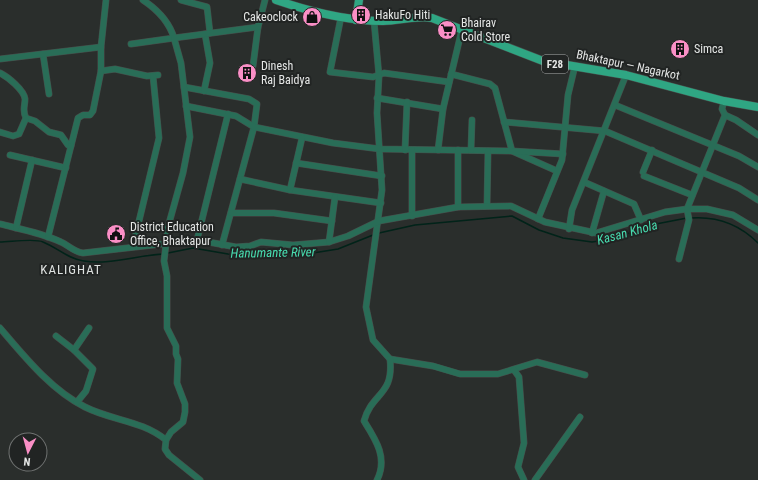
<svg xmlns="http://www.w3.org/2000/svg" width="758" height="480" viewBox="0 0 758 480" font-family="'Roboto Condensed',sans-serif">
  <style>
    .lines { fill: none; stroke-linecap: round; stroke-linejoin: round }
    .stream { stroke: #012319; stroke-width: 1.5 }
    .minor-casing { stroke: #484c4a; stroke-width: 7 }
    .major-casing { stroke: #484c4a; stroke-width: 9 }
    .minor { stroke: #296d57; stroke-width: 6 }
    .major { stroke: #2fa683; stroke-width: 8 }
    .labels { text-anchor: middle; stroke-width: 4; stroke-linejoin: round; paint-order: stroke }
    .shield { fill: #212423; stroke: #aaacac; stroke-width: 1 }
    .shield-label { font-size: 11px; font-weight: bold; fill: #e5e7e6 }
    .poi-label { font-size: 12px; fill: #e5e7e6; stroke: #212423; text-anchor: start }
    .street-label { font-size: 12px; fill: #e5e7e6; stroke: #212423 }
    .water-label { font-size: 13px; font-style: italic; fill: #48ddb0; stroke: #212423 }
    .neighbourhood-label { font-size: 13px; letter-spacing: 1px; fill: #dee2e0; stroke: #212423 }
  </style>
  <rect width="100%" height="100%" fill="#2a2e2c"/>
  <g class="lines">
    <!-- stream -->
    <g class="stream">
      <path d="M 691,218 C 718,216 739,224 758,243"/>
      <polyline points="379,233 415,225 512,216 539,230 563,238 592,242 612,239 656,224 687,218"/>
      <path d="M 0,242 C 10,242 35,238 43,242 C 58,248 68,259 84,261 C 110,265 138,255 164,254"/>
      <polyline points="168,253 193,248 228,254 244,255 264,252 313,253 338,249 373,235"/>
    </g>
    <!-- minor casing -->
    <g class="minor-casing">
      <g id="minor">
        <polyline points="181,0 207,7 210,33"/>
        <polyline points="341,17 330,72 373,77 384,73 449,82"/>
        <polyline points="374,21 379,76 377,113 382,190 366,307 373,340 390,359 433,366 460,374 498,374 537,362 585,375"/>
        <path d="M 131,44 L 174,38 C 169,21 158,10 143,0"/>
        <polyline points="43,54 49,94"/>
        <polyline points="0,59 101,47"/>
        <polyline points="253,66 258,27 265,0"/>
        <polyline points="101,71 115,69 147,76 158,75"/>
        <path d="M 0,73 C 8,77 24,90 25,99 C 25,106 22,111 26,118 L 35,121 L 49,132 L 61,135 L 68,145 L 71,146 L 78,118 L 83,115 L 90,115 L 93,111 L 101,71 L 101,47 L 106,0"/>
        <polyline points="451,74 490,84 495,88 512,151 557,171"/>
        <polyline points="184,87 249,99 257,104 254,127 222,245"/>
        <polyline points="204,91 210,63 205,34"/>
        <polyline points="377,98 443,109"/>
        <polyline points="615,105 739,156 758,167"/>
        <polyline points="186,106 236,116 254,127 333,143 380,149 512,151 563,154"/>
        <polyline points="725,115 736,120 758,135"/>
        <polyline points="504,122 605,131 739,188 758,200"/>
        <polyline points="0,132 13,136 19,134 26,118"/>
        <polyline points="405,150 407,102"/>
        <polyline points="438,150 443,109 462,29"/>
        <polyline points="471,150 472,120"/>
        <polyline points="10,155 66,168"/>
        <polyline points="296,163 382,176"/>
        <polyline points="643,172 652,150"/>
        <polyline points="644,176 692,195"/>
        <polyline points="240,179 290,190 381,203"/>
        <polyline points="584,182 634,204 641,220"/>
        <polyline points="290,190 302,138"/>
        <polyline points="487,206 488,151"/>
        <polyline points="458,207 458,150"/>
        <polyline points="231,213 274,213 332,221"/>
        <polyline points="412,216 412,150"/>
        <polyline points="538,219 562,160 568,95 575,66"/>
        <path d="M 0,224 C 20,229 42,233 61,242 C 68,245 74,252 83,253 L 197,240 L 236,247 L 250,246 L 261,242 L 293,245 L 329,242 L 348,236 L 379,221 L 458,207 L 511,206 L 545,222 L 596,233 L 665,212 L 687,209 L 707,209 L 733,215 L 758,230"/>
        <polyline points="16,228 32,160"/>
        <polyline points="569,229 572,210 626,75"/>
        <polyline points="592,233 604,191"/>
        <polyline points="48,237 71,146"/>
        <polyline points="197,240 228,114"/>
        <polyline points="329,242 335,197"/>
        <polyline points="133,246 159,138 153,76"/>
        <polyline points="679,259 689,220 687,209 725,115 722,109 724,101"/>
        <path d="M 0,328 C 24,356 51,390 85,407 C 113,421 141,420 166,440 L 165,449 L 169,455 L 200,480"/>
        <polyline points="56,336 74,350 93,369 86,391 77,402"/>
        <polyline points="74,350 89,328"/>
        <polyline points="514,370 519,377 524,443 518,467 524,480"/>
        <polyline points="166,440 171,432 183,422 185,412 185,404 177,383 178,359 176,354 176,346 167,328 167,276 164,261 168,227 183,173 190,137 181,63 174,38 258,27"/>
        <path d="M 377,480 C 388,458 376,440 364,421 C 372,392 394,396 390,359"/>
        <polyline points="535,480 580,417"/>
      </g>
    </g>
    <!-- major casing -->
    <g class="major-casing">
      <g id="major">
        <path d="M 276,0 C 311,12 346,21 383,21 C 399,21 417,15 432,18 L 543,61 L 626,75 L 724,101 L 758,107"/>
        <polyline points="356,20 359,0"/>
      </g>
    </g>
    <!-- minor -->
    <use href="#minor" class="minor"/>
    <!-- major -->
    <use href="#major" class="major"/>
  </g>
  <!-- icons -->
  <defs>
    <g id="building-disc" transform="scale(1)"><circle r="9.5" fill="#fa8fc6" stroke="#212423"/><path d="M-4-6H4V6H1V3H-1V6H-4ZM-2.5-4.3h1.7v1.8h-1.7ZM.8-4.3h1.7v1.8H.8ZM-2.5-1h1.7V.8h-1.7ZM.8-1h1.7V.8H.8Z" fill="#111"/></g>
    <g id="shop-disc" transform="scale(1)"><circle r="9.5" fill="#fa8fc6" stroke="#212423"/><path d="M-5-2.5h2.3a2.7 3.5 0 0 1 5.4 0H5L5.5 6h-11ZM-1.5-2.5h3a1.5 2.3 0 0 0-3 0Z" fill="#111"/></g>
    <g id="supermarket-disc" transform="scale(1)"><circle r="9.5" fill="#fa8fc6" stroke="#212423"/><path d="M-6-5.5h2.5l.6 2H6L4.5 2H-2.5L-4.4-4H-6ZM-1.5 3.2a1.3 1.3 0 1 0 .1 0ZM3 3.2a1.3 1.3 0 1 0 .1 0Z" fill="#111"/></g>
    <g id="civic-disc" transform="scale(1)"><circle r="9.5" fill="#fa8fc6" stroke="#212423"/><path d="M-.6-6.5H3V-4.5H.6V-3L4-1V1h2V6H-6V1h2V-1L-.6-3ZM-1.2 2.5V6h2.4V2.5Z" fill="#111"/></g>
  </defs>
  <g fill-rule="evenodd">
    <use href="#building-disc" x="361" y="15"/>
    <use href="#shop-disc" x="312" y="17"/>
    <use href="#supermarket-disc" x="447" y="30"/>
    <use href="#building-disc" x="680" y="49"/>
    <use href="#building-disc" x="247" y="73"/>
    <use href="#civic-disc" x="116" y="234"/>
  </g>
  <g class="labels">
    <!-- shield labels -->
    <rect class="shield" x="542" y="55" width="26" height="18" rx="3"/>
    <g class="shield-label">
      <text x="555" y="68">F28</text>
    </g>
    <!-- poi labels -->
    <g class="poi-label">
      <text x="375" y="19">HakuFo Hiti</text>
      <text x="298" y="21" text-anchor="end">Cakeoclock</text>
      <text x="461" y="27">Bhairav<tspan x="461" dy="14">Cold Store</tspan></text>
      <text x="694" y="53">Simca</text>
      <text x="261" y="70">Dinesh<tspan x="261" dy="14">Raj Baidya</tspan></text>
      <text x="130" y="231">District Education<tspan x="130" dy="14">Office, Bhaktapur</tspan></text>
    </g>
    <!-- street labels -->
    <g class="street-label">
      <text transform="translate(628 65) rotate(12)" y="4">Bhaktapur — Nagarkot</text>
    </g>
    <!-- water labels -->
    <g class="water-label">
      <text transform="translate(627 232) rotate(-15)" y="5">Kasan Khola</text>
      <text transform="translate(273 252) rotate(-1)" y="5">Hanumante River</text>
    </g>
    <!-- neighbourhood labels -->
    <g class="neighbourhood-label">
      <text x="71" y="274">KALIGHAT</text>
    </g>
  </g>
  <!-- north arrow -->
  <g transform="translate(28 452) rotate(186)"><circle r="19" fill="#212423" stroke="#6f7271"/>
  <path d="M0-3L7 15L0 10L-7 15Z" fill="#fa8fc6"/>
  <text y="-6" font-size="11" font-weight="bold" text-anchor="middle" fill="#e5e7e6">N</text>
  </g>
</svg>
